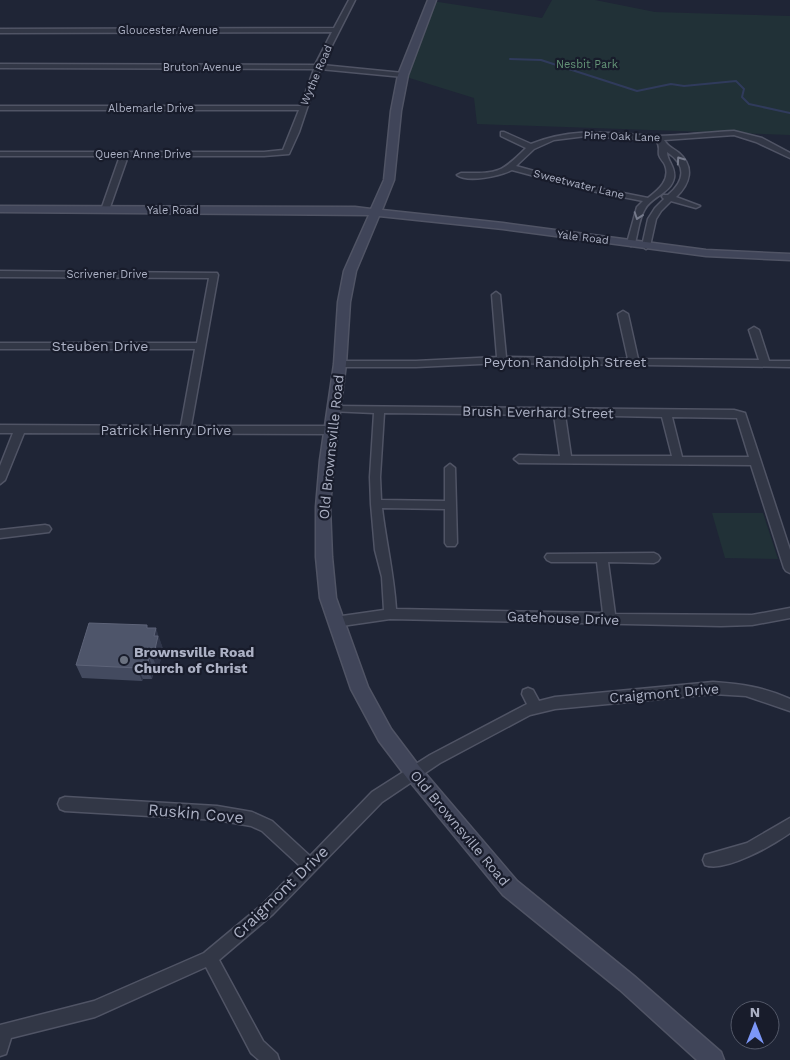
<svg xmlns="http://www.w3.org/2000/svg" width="790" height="1060" viewBox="0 0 790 1060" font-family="'Work Sans',sans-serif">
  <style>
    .green { fill: #213137 }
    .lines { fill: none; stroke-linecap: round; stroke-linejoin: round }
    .stream { stroke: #303b5c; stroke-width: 2 }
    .minor-casing { stroke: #505465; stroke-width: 3 }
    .secondary-casing { stroke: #505465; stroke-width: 3 }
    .minor { fill: #323746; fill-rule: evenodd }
    .secondary { fill: #404559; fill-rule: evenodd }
    .wall { fill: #434a5f }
    .shaded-wall { fill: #30364a }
    .building { fill: #4e556a; stroke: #5d6378 }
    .oneway { stroke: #757a8b }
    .worship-dot { fill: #6b7280; stroke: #181c2b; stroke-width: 2 }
    .labels { text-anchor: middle; stroke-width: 4.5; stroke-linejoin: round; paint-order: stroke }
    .far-street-label { font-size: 11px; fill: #acb1c4; stroke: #181c2b }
    .far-park-label { font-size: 11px; fill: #649477; stroke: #181c2b }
    .street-label { font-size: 14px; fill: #acb1c4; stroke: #181c2b }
    .poi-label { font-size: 14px; font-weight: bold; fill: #acb1c4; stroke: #181c2b; text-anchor: start }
    .near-street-label { font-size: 16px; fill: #acb1c4; stroke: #181c2b }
  </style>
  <rect width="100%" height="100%" fill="#1f2536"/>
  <!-- green -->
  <g class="green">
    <polygon points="552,0 595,0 655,12 790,16 790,135 477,124 474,98 403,76 432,1 542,18"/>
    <polygon points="712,513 763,513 778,559 725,558"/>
  </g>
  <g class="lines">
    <!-- stream -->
    <polyline class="stream" points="510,59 541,60 637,91 671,84 684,86 736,81 744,89 742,97 749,104 790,113"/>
    <!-- minor casing -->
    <g class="minor-casing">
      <g id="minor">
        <polygon points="349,0 355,0 322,65 403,73 406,75 403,77 320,69 299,132 289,154 264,156 128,156 109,210 105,212 101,210 120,156 0,156 0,152 264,152 283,150 299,110 0,110 0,106 301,106 314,69 0,68 0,64 315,65 332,32 0,33 0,29 334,28"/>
        <path d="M 734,131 L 762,138 L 790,153 L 790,158 L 756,142 L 734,135 L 664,140 C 668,147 673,148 679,153 C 695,167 690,184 676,197 L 700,206 L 696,208 L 671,201 L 661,211 L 656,219 L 650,246 L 646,249 L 642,246 L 648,219 L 655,208 L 664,199 L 662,197 L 663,195 L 668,195 C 685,181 687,165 667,152 C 667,161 676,167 674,178 C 671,193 651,197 645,209 C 639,218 638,233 635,243 L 631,246 L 627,243 L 637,207 L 643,201 L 587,190 L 512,170 C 500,176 468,183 457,175 L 461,173 C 498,173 500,174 526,148 L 501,136 L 501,132 L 504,132 L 531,144 C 576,126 611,134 657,136 C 682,136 709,132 734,131 ZM 586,136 L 656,140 C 661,148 658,148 659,155 C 660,159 664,162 665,165 C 671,180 658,190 648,198 L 588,186 L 516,166 L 534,149 L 554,140 Z"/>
        <polygon points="0,271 217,273 218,275 191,426 333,426 338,430 333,434 24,433 5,480 0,484 0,466 13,433 0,433 0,425 181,426 195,349 0,349 0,343 197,343 209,278 0,277"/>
        <polygon points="496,292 500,295 506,357 628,359 618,314 623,311 628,314 638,359 759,360 749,330 754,327 759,330 769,361 790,361 790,367 502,363 416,367 340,367 335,364 340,361 416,361 497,357 492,295"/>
        <path d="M 334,406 L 734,410 L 745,413 L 790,550 L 790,573 L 786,571 L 784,568 L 751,465 L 519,463 L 514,459 L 519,455 L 560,456 L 554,415 L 384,413 L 380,477 L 381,500 L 445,501 L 445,468 L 450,464 L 455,468 L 457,543 L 455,546 L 447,546 L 445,543 L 445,509 L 382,508 C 386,542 394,575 396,609 L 603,613 L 597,562 L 551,562 L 547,560 L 545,557 L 547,554 L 654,553 L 658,555 L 660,558 L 658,561 L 654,563 L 608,562 L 615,614 L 752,615 L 790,608 L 790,618 L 752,625 L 721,626 L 390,619 L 335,627 L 331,626 L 329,622 L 331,618 L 335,617 L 384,610 L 382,577 L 375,550 L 371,504 L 370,477 L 374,413 L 330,411 L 329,409 ZM 565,415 L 662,417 L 672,456 L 571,456 ZM 672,417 L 737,418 L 749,457 L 682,457 Z"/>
        <polygon points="45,525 49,526 51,529 49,532 0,538 0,530"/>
        <path d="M 713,682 C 741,684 764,687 790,699 L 790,711 L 746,696 L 713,694 L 555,709 L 530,715 L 440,763 L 382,802 L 273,914 L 219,960 L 263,1041 L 277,1054 L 279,1060 L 259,1060 L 251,1053 L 206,967 L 95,1017 L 11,1038 L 6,1054 L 0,1056 L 0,1025 L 94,1001 L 204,953 L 263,904 L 300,866 L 262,831 L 251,826 L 217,820 L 65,811 L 60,809 L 58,804 L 60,799 L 65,797 L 217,806 L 252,812 L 272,821 L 310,856 L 372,792 L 430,755 L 527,704 L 522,694 L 523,690 L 528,688 L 533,690 L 539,701 L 555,697 Z"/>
        <path d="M 790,818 L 790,833 C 773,845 725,873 705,865 L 703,860 L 705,855 L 747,843 Z"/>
      </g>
    </g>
    <!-- secondary casing -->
    <g class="secondary-casing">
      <polygon id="secondary" points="428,0 436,0 408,75 401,111 394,180 382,210 503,223 706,250 790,254 790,260 706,256 503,229 379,216 356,271 350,302 346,364 334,460 330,507 332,557 336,598 368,687 391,729 419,766 517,881 634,976 721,1052 724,1060 697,1060 620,990 503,895 407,778 379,741 351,689 320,598 316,557 316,507 320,460 334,364 338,302 344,271 369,215 0,212 0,206 355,207 371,209 384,180 391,111 398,75"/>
    </g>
    <!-- minor -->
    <use href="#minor" class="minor"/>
    <!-- secondary -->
    <use href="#secondary" class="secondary"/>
  </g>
  <!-- wall -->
  <polygon class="wall" points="148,628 160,641 163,649 158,671 154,670 152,679 143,679 142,681 82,678 76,665"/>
  <!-- shaded-wall -->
  <g class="shaded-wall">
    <polygon points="156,628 163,649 158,671 153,658 154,636"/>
    <polygon points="149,658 154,670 152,679 147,666"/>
    <polygon points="137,666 143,679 142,681 137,668"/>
  </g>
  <!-- building -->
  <polygon class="building" points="89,623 147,625 147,628 156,628 154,636 158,636 153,658 149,658 147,666 137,666 137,668 76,665"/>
  <!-- one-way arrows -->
  <defs><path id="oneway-chevron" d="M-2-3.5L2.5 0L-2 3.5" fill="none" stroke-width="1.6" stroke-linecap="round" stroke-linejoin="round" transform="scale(1.25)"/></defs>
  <g class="oneway">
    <use href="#oneway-chevron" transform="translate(680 160) rotate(-125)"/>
    <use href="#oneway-chevron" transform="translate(638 216) rotate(109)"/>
  </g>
  <!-- markers -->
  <circle class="worship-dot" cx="124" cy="660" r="5"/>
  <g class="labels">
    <!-- far-street labels -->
    <g class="far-street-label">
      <text x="168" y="34">Gloucester Avenue</text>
      <text x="202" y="71">Bruton Avenue</text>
      <text transform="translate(316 75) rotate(-67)" y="4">Wythe Road</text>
      <text x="151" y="112">Albemarle Drive</text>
      <text transform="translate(622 136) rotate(2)" y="4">Pine Oak Lane</text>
      <text x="143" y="158">Queen Anne Drive</text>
      <text transform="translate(579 184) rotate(14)" y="4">Sweetwater Lane</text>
      <text x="173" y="214">Yale Road</text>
      <text transform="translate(583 237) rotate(7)" y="4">Yale Road</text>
      <text x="107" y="278">Scrivener Drive</text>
    </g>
    <!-- far-park labels -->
    <g class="far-park-label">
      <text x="587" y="68">Nesbit Park</text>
    </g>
    <!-- street labels -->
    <g class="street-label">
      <text x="100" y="351">Steuben Drive</text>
      <text x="565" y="367">Peyton Randolph Street</text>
      <text transform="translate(538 412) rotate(1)" y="5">Brush Everhard Street</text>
      <text x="166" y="435">Patrick Henry Drive</text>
      <text transform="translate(331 447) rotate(-84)" y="5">Old Brownsville Road</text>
      <text transform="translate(563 618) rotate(2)" y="5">Gatehouse Drive</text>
      <text transform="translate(664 693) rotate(-5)" y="5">Craigmont Drive</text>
      <text transform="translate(460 828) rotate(50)" y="5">Old Brownsville Road</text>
    </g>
    <!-- poi labels -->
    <g class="poi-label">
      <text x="134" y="657">Brownsville Road<tspan x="134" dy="16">Church of Christ</tspan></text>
    </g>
    <!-- near-street labels -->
    <g class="near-street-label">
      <text transform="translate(196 813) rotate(5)" y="6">Ruskin Cove</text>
      <text transform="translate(280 892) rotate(-44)" y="6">Craigmont Drive</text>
    </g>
  </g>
  <!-- north arrow -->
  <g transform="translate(755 1025)"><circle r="24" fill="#181c2b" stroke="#535868"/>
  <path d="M0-4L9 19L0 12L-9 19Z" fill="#7c97f8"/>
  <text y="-8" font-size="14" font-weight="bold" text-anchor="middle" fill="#acb1c4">N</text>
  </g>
</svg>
